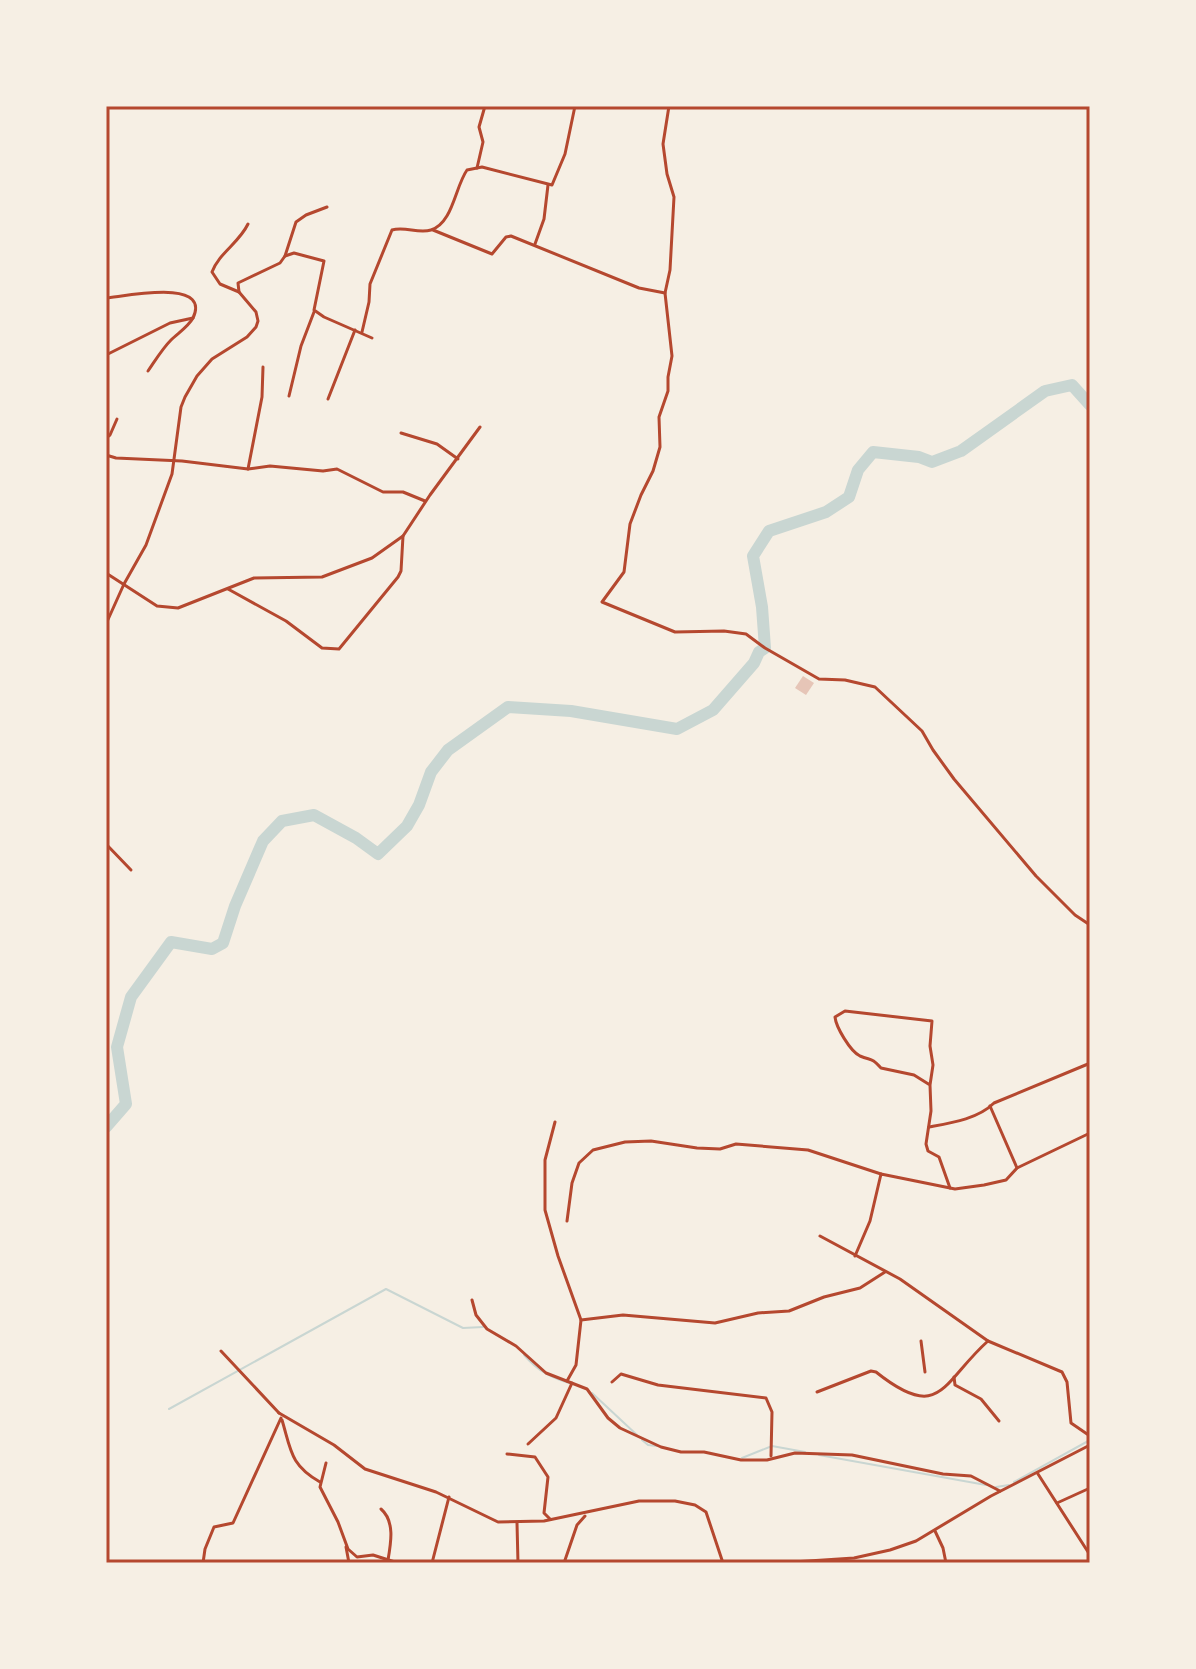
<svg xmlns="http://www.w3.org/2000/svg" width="1196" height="1669" viewBox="0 0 1196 1669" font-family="'PT Sans Narrow',sans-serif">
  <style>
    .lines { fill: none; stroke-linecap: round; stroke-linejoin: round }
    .stream { stroke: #c9d6d2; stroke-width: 2 }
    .river { stroke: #c9d6d2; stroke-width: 12 }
    .building { fill: #e6c5b7 }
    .minor { stroke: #b5482f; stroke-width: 3 }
    .neatline { fill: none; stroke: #b5482f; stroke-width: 3 }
  </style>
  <rect width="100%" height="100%" fill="#f6efe4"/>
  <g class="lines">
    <!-- stream -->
    <g class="stream">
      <path d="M 524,1355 C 538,1371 551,1378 572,1384"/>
      <polyline points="592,1393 637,1435"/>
      <polyline points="169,1409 386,1289 463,1328 483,1327"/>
      <polyline points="642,1440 648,1445 657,1446"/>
      <polyline points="819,1455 986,1485"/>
      <polyline points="742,1458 772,1446 805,1452"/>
      <polyline points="1014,1482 1090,1440"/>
      <polyline points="996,1487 1009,1485"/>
    </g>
    <!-- river -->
    <polyline class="river" points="106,1127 126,1104 117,1047 131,997 171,942 212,949 223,943 235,906 263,841 282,821 314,815 356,838 378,854 407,826 419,805 431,772 448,750 508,707 571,711 677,729 713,710 754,663 759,652 765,648 762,607 753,556 769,531 826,512 849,497 858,470 873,452 919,457 932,462 961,451 1045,391 1072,385 1090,405"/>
  </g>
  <!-- building -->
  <polygon class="building" points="803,676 814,683 806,695 795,688"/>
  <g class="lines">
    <!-- minor -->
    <g class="minor">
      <polyline points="669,106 663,144 667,174 674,197 670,270 665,293 672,356 668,377 668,391 659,417 660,447 653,471 641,495 630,524 624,572 602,602 675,632 724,631 746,634 765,648 819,679 845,680 875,687 922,731 933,750 954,779 1036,876 1075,915 1090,925"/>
      <polyline points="477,168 483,142 479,127 485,106"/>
      <polyline points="433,230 492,254 506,237 511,236 639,288 665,293"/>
      <polyline points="535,244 544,219 548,185"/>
      <polyline points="285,256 294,253 324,261 314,310 324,317 372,338"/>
      <path d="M 239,292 L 220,284 L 212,272 C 219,253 239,243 248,224"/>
      <path d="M 106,298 C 122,297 212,277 193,318 C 188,327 178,333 171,340 C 162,349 155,361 148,371"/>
      <path d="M 362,332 L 369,302 L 370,284 L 392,230 C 405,226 418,234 431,230 C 453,223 455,187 467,170 L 482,167 L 552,185 L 565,154 L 575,106"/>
      <polyline points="106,355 170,323 193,318"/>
      <polyline points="289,396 301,346 314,312"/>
      <polyline points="328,399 355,330"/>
      <polyline points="401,433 437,444 458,459"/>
      <polyline points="106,438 110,435 117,419"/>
      <polyline points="106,455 116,458 182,461 248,469 270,466 323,471 337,469 383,492 403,492 425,501"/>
      <polyline points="248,469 262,397 263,367"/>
      <polyline points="106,573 157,606 178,608 254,578 322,577 372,558 403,536 430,495 480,427"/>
      <polyline points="228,589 286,621 322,648 339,649 398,577 401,571 403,536"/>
      <polyline points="106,624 124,584 146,545 172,474 181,407 185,397 197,376 212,359 247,337 256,327 258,321 256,312 239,292 238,283 280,263 285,256 296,222 306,215 327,207"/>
      <polyline points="106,844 131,870"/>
      <path d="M 930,1085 L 914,1075 L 881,1068 C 871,1057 872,1061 860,1056 C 850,1051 836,1027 835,1017 L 845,1011 L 932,1021 L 930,1046 L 933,1065 L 930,1085 L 931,1111 L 926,1144 L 928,1151 L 939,1157 L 950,1188"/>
      <polyline points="990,1106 1017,1168"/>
      <polyline points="555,1122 545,1160 545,1210 558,1256 581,1320 576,1365 567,1381"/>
      <path d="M 929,1127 C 951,1123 978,1119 994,1103 L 1088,1064"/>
      <polyline points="567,1221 572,1183 579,1163 593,1150 625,1142 651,1141 697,1148 720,1149 736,1144 808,1150 881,1174"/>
      <polyline points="820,1236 900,1279 988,1341 1062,1372 1067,1382 1071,1423 1090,1436"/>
      <polyline points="855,1256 870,1221 881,1174 955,1189 984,1185 1006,1180 1017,1168 1090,1133"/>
      <polyline points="472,1300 476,1315 487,1329 516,1346 546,1373 587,1389 608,1418 620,1428 661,1447 681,1452 704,1452 741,1460 767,1460 795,1453 852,1455 943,1474 971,1476 1000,1491"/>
      <polyline points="581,1320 623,1315 715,1323 758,1313 789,1311 824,1297 860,1288 885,1272"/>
      <polyline points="921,1341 925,1372"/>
      <polyline points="1089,1346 1090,1347"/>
      <polyline points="221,1351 279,1413"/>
      <polyline points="954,1377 955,1385 981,1399 999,1421"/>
      <polyline points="612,1382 621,1374 658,1385 766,1398 772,1412 771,1456"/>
      <path d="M 817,1392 L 871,1371 L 876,1372 C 941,1424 942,1382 988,1341"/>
      <polyline points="279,1413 334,1445 365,1469 436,1492 498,1522 544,1521 639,1501 675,1501 695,1505 706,1512 723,1563"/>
      <path d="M 282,1420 C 291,1450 290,1465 320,1482"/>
      <polyline points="528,1444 556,1418 572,1383"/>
      <polyline points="507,1454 535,1457 548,1477 544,1513 550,1519"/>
      <polyline points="326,1463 320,1487 338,1522 348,1549 357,1557 373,1555 398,1563"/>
      <polyline points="1038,1474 1090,1555"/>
      <polyline points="1057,1503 1090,1488"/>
      <path d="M 381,1509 C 395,1521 391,1543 388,1560"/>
      <polyline points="517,1523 518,1563"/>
      <polyline points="935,1531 943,1548 946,1563"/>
      <polyline points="346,1547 349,1563"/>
      <polyline points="203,1563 205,1549 214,1527 233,1523 281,1418"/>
      <polyline points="432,1563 449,1497"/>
      <polyline points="564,1563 577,1525 585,1516"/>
      <polyline points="778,1563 854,1558 890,1550 916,1541 991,1496 1090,1445"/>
    </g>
  </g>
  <!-- border -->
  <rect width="1196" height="1669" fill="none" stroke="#f6efe4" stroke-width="216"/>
  <rect x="108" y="108" width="980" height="1453" class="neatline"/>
</svg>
